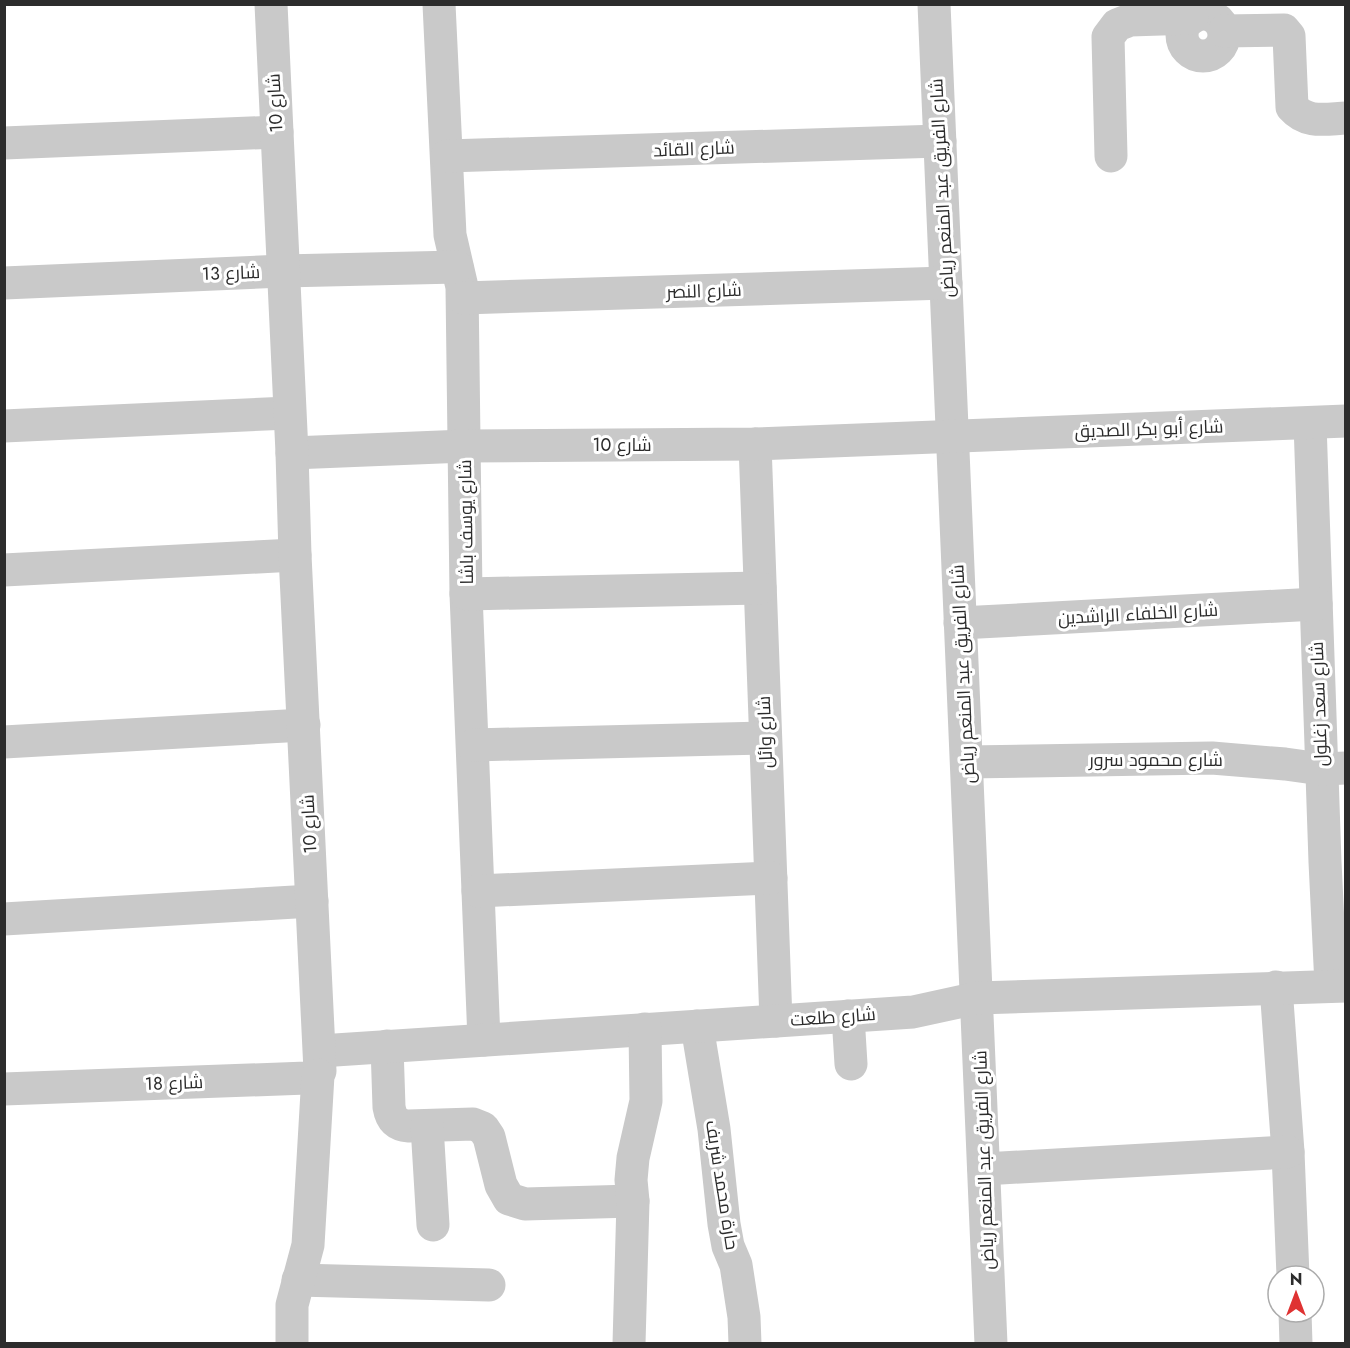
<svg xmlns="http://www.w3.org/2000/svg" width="1350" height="1348" viewBox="0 0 1350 1348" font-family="Jost,Cairo,sans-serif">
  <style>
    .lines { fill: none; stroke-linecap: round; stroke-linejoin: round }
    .minor { stroke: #c9c9c9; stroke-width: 33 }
    .labels { text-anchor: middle; stroke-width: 6; stroke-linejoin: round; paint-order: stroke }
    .street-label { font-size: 18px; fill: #2c2c2c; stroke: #fff }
  </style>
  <rect width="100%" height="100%" fill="#fff"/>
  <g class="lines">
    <!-- minor -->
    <g class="minor">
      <polyline points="439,4 450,235 462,287 466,594 484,1040"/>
      <polyline points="934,4 991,1344"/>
      <circle cx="1203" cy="35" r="21"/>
      <path d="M 1224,31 L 1284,30 L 1289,36 L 1292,107 C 1307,124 1325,119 1346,118"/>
      <polyline points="4,143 277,132"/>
      <polyline points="447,156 940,141"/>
      <polyline points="1111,156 1108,37 1117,25 1130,20 1192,18"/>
      <polyline points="4,283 283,271 457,267"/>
      <polyline points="463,298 946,283"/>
      <polyline points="1310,423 1325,862 1331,985"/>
      <polyline points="4,426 289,413"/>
      <polyline points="755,444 776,1021"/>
      <polyline points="292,453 465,446 755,444 1346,421"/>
      <polyline points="4,570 295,555"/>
      <polyline points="466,594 760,588"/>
      <polyline points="960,623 1316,604"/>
      <polyline points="4,742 304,725"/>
      <polyline points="473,745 765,738"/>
      <polyline points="967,762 1212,758 1285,764 1321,769 1346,768"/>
      <polyline points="478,891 771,878"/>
      <polyline points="4,919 312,901"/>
      <polyline points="1276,987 1288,1152 1293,1276"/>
      <polyline points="848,1016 851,1064"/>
      <polyline points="697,1026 714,1129 724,1224 728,1246 736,1265 744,1317 745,1344"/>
      <path d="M 387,1046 L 389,1107 C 391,1119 396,1125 409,1126 L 473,1124 L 483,1128 L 489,1137 L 501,1185 L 509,1199 L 525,1204 L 633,1201"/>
      <polyline points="320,1051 913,1012 977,998 1346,986"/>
      <polyline points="4,1089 307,1078 313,1078 320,1071 295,555 292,453 271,4"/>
      <polyline points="427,1126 433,1225"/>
      <polyline points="984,1169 1288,1152"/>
      <polyline points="298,1280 489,1285"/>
      <polyline points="1295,1312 1296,1344"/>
      <polyline points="292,1344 292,1305 308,1245 318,1075"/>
      <polyline points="629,1344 633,1201 631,1180 633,1158 646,1101 645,1029"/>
    </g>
  </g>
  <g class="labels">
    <!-- street labels -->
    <g class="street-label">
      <text transform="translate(275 103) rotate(-93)" y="6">شارع 10</text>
      <text transform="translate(694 149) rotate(-2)" y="6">شارع القائد</text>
      <text transform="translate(942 188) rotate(-93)" y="6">شارع الفريق عبد المنعم رياض</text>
      <text transform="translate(231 273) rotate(-2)" y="6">شارع 13</text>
      <text transform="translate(704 291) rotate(-2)" y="6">شارع النصر</text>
      <text transform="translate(1149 429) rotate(-2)" y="6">شارع أبو بكر الصديق</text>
      <text x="622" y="451">شارع 10</text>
      <text transform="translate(466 522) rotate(-91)" y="6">شارع يوسف باشا</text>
      <text transform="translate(1138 614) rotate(-3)" y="6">شارع الخلفاء الراشدين</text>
      <text transform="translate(963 674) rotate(-93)" y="6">شارع الفريق عبد المنعم رياض</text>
      <text transform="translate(1319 704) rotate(-92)" y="6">شارع سعد زغلول</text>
      <text transform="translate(765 732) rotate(-92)" y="6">شارع وائل</text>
      <text x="1156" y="766">شارع محمود سرور</text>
      <text transform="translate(309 824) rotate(-93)" y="6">شارع 10</text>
      <text transform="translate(833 1017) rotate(-4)" y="6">شارع طلعت</text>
      <text transform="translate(174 1083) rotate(-2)" y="6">شارع 18</text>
      <text transform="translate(984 1160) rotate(-92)" y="6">شارع الفريق عبد المنعم رياض</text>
      <text transform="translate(722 1185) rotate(81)" y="6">حارة محمد شريف</text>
    </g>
  </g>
  <!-- border -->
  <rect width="1350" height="1348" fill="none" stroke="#2c2c2c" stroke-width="12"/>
  <!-- north arrow -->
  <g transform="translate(1296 1294)"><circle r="28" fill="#ffffff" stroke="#ababab" stroke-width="1.5"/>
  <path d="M0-4.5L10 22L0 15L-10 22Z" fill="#df3232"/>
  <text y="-9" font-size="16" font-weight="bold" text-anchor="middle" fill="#2c2c2c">N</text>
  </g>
</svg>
